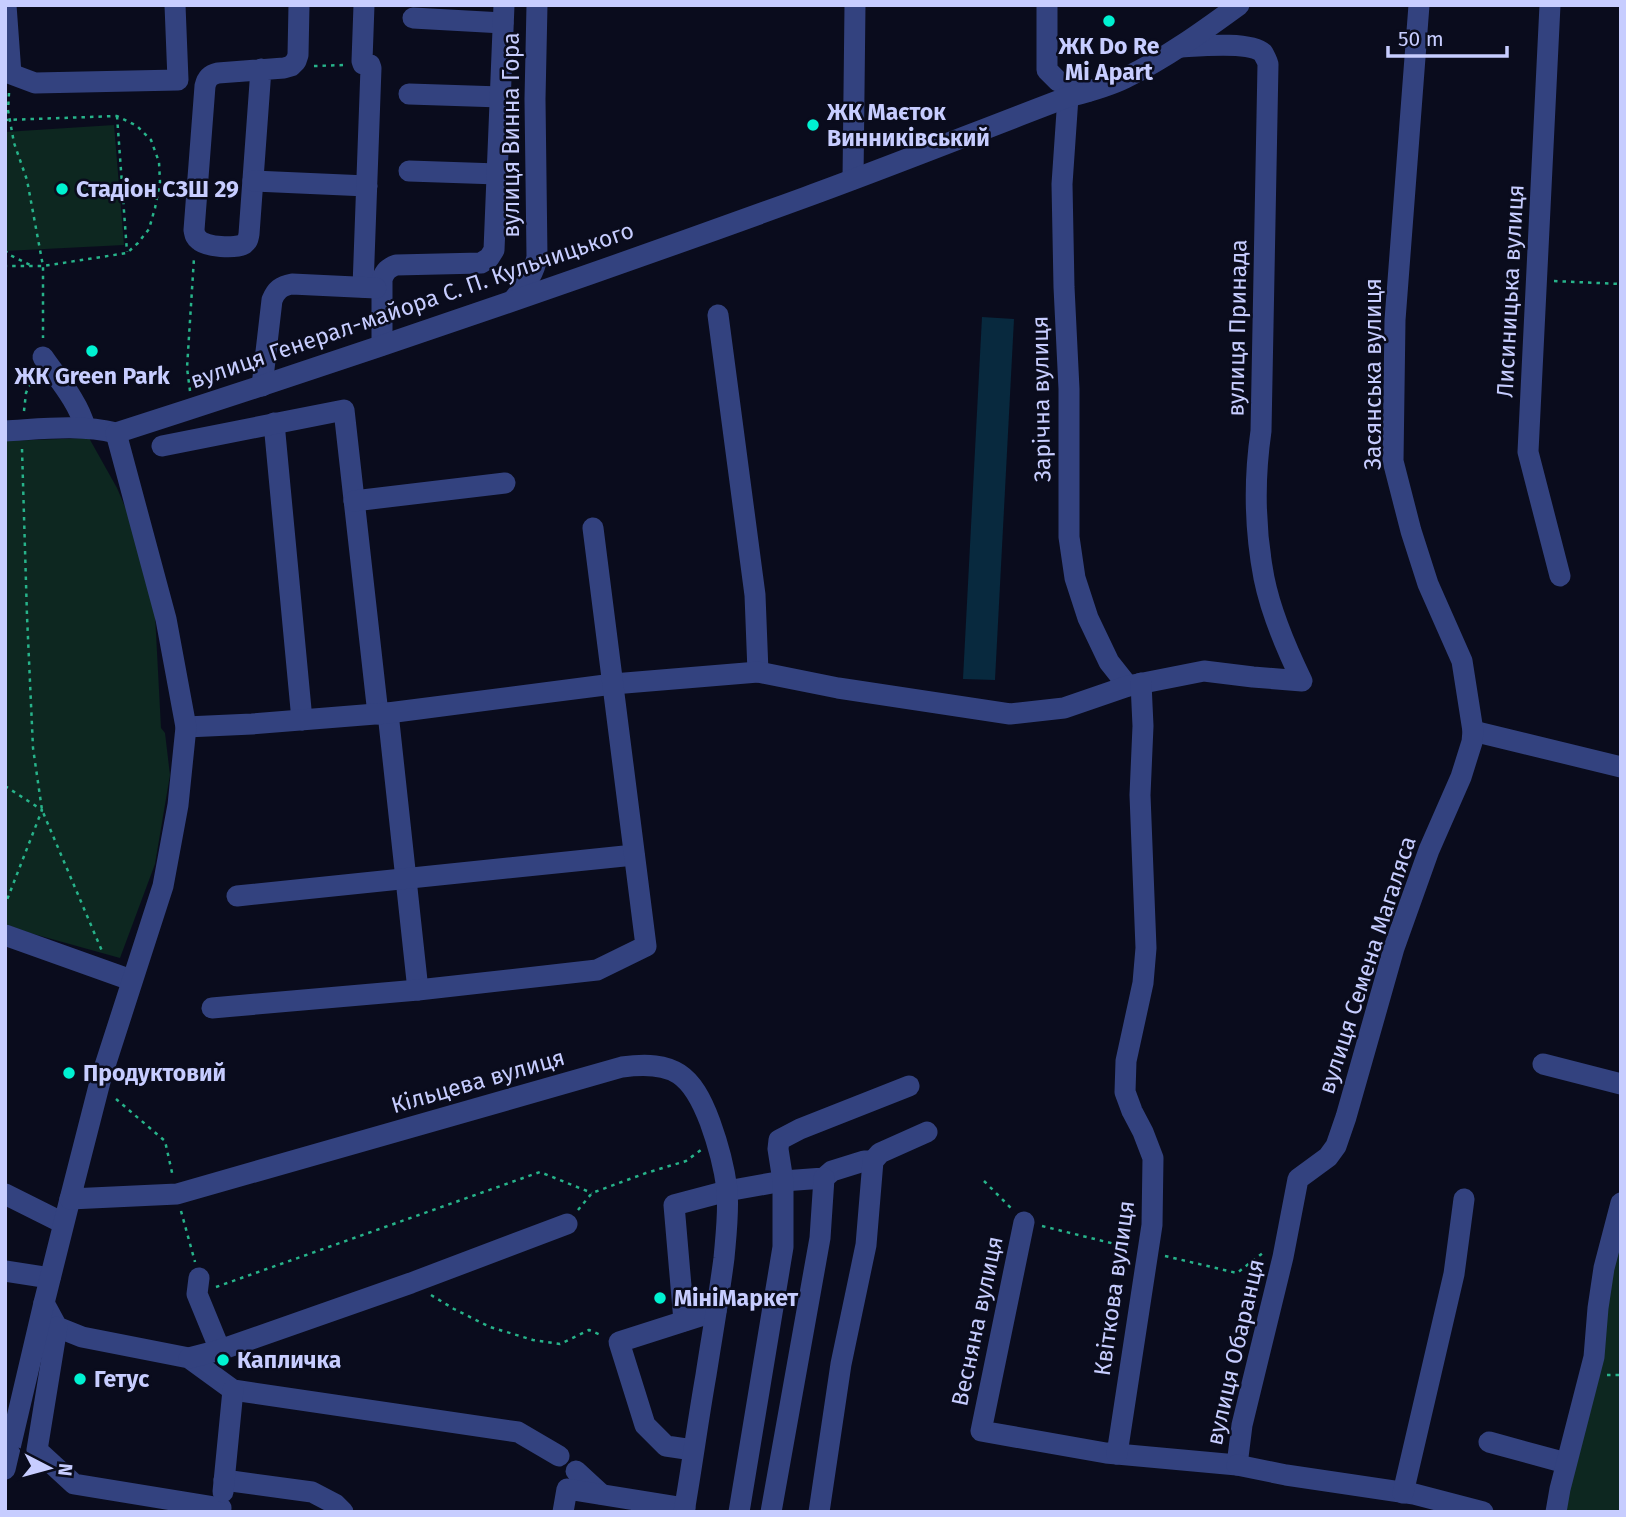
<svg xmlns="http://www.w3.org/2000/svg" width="1626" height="1517" viewBox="0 0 1626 1517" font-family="'Fira Sans',sans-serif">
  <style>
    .green { fill: #0d2720 }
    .water { fill: #08293e }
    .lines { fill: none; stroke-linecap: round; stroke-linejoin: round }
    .path { stroke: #27b38a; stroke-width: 2.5; stroke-dasharray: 3.5 5; stroke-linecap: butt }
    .minor { stroke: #33427f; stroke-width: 21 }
    .poi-dot { fill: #00f2d2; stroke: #0a0c1d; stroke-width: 2.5 }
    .labels { text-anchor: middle; stroke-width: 5; stroke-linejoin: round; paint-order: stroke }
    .poi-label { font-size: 23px; font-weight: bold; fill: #c7cdff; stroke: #0a0c1d; text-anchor: start }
    .street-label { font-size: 23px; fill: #c7cdff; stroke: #0a0c1d }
  </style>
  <rect width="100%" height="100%" fill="#0a0c1d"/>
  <!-- green -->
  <g class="green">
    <polygon points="114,125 124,245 5,251 5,132"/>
    <polygon points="89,438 117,488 141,544 155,614 161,728 165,733 170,775 155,864 120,958 30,933 5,924 5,441"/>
    <polygon points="1621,1229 1621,1512 1565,1512"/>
  </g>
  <!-- water -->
  <polygon class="water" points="982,317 1014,319 995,680 963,679"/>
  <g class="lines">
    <!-- path -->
    <g class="path">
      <polyline points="314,66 346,65"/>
      <polyline points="9,93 8,110 14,143 27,180 43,266 43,338"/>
      <polyline points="117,116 127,252"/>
      <polyline points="5,120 117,116 137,126 151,140 159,162 160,182 155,208 149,229 138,243 127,253 43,266 5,266"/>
      <polyline points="5,250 8,254 30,265"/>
      <polyline points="1554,281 1621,284"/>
      <polyline points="190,391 187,368 194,258"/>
      <polyline points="24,411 26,393 34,374"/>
      <polyline points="22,449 27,616 33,748 42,810 102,951"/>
      <polyline points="5,786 42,810 5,905"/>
      <polyline points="116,1099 165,1141 173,1177"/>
      <polyline points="984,1181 1011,1208"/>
      <polyline points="578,1210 592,1193 646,1173 686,1161 701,1150"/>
      <polyline points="181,1211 195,1262"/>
      <polyline points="1042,1226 1131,1248"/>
      <polyline points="1165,1256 1237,1273 1264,1252"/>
      <polyline points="216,1287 540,1172 592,1193"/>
      <polyline points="431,1295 454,1309 490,1327 533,1340 560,1344 589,1330 603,1336"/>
      <polyline points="1607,1375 1621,1375"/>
    </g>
    <!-- minor -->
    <g class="minor">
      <polyline points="6,5 11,74 35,83 178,80 175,5"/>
      <polyline points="1047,5 1047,70 1058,81 1089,91"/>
      <polyline points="1550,5 1528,452 1560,576"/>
      <polyline points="413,18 503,23"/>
      <path d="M 261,69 L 249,234 C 248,239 248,241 244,244 C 236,249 205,247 199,240 C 195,237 195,235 194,230 L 205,86 C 207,78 210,75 218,73 L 284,68 L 291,66 L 296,61 L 298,55 L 299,5"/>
      <polyline points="409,94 501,97"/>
      <polyline points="1068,97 1062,184 1064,287 1069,389 1069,537 1075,578 1088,618 1109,662 1128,686"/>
      <polyline points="409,171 498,174"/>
      <polyline points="853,179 855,5"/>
      <polyline points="253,181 367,186"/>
      <polyline points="363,287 371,68 370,65 363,64 362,61 364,5"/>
      <path d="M 514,299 C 525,285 534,275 537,257 L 535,99 L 537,5"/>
      <polyline points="718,315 755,595 758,672"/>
      <path d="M 382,345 L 382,279 C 385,271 388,268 396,265 L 481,263 L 489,258 L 494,250 L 504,5"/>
      <path d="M 43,357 C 58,379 78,401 85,427"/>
      <path d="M 262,386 L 272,300 C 276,290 281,286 292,284 L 376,288"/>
      <polyline points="274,423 302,720"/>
      <path d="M 5,431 C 42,429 80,424 116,433"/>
      <polyline points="162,446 344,410 378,714"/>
      <polyline points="354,501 505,483"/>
      <polyline points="388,713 418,990"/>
      <path d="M 186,727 L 252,724 L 388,713 L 613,684 L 758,672 L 838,688 L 1010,714 L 1064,708 L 1128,686 L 1204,671 L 1253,677 L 1302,681 C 1286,648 1271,613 1264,578 C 1255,531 1254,479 1261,431 L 1268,64 C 1268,62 1264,55 1263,53 C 1250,41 1199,46 1182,47"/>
      <polyline points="1473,731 1621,767"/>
      <polyline points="237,896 634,855"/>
      <polyline points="5,935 131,980"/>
      <polyline points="212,1008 418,990 597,970 646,946 593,528"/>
      <polyline points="1543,1064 1621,1084"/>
      <polyline points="5,1194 63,1223"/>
      <polyline points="1024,1222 981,1431 1106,1453 1237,1465 1242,1425 1283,1257 1298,1179 1328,1157 1336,1146 1346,1117 1394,948 1429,850 1461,777 1472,742 1473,731 1462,661 1428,584 1411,531 1393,461 1395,320 1419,5"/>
      <polyline points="5,1271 50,1278"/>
      <polyline points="199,1278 197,1294 220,1350"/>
      <polyline points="44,1303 57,1327 82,1337 189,1358 233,1390 518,1432 559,1456"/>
      <polyline points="684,1321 674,1205 727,1191 783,1181 824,1178 832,1171 864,1161 873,1161"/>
      <polyline points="57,1327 37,1450 74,1484 221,1508"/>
      <polyline points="189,1358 220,1350 411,1283 567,1224"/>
      <polyline points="1489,1442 1566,1463"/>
      <polyline points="693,1450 666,1446 645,1425 619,1342 716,1311"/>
      <polyline points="1117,1454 1152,1225 1153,1158 1143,1132 1132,1111 1125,1092 1126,1061 1143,983 1146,948 1140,795 1143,726 1141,683"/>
      <polyline points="1237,1465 1286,1475 1414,1494 1483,1512"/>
      <polyline points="5,1469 44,1303 70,1199"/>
      <polyline points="576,1471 601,1494"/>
      <polyline points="224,1480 312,1492 335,1504 343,1512"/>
      <polyline points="223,1492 233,1390"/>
      <polyline points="1403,1493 1454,1274 1464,1199"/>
      <polyline points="563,1512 567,1489 685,1508"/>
      <path d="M 684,1512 C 692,1466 698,1420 706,1375 C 712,1336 719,1297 724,1258 C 726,1235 729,1212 727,1189 C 724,1166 718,1144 710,1122 C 692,1074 674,1060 622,1067 L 177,1194 L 70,1199 L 101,1078 L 163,886 L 178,805 L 186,727 L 166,619 L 116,433 C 347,359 578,280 806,197 C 894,165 981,130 1068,97 C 1087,92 1107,87 1125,78 C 1166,58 1202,32 1239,5"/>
      <polyline points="739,1512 783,1247 783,1181 778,1149 779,1140 800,1129 909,1086"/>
      <polyline points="771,1512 820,1238 824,1178"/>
      <polyline points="819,1512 841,1364 866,1245 873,1161 880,1153 927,1132"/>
      <polyline points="1556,1512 1560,1489 1594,1357 1598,1308 1604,1268 1621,1203"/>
    </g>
  </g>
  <!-- markers -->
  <g class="poi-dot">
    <circle cx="1109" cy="21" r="7"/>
    <circle cx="813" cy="125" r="7"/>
    <circle cx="62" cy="189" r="7"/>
    <circle cx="92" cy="351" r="7"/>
    <circle cx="69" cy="1073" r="7"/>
    <circle cx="660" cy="1298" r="7"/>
    <circle cx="223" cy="1360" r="7"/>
    <circle cx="80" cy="1379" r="7"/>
  </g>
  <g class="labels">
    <!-- poi labels -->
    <g class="poi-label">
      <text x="1109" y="54" text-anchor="middle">ЖК Do Re<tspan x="1109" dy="26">Mi Apart</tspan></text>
      <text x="827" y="120">ЖК Маєток<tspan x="827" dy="26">Винниківський</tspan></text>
      <text x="76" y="197">Стадіон СЗШ 29</text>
      <text x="92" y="384" text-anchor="middle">ЖК Green Park</text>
      <text x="83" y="1081">Продуктовий</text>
      <text x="674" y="1306">МініМаркет</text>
      <text x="237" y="1368">Капличка</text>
      <text x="94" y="1387">Гетус</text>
    </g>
    <!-- street labels -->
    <g class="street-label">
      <text transform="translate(511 135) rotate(-90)" y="8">вулиця Винна Гора</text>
      <text transform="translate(1510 291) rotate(-87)" y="8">Лисиницька вулиця</text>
      <text transform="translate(412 305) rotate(-19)" y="8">вулиця Генерал-майора С. П. Кульчицького</text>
      <text transform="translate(1237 328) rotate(-89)" y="8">вулиця Принада</text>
      <text transform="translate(1373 374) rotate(-90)" y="8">Засянська вулиця</text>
      <text transform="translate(1041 399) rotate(-91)" y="8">Зарічна вулиця</text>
      <text transform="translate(1367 965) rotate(-72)" y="8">вулиця Семена Магаляса</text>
      <text transform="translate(478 1081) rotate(-16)" y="8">Кільцева вулиця</text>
      <text transform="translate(1114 1288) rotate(-82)" y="8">Квіткова вулиця</text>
      <text transform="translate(977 1321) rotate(-78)" y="8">Весняна вулиця</text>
      <text transform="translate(1235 1352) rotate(-77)" y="8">вулиця Обаранця</text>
    </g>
  </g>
  <!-- border -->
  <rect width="1626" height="1517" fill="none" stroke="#c7cdff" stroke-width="14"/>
  <!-- north arrow -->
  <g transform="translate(49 1468) rotate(96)" stroke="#0a0c1d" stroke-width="5" paint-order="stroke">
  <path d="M0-5L12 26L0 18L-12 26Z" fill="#c7cdff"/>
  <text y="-10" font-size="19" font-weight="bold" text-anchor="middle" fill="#c7cdff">N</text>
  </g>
  <!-- scale -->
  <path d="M1388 46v10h119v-10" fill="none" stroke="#c7cdff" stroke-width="3.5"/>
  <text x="1398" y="46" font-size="21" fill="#c7cdff" stroke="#0a0c1d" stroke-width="5" paint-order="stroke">50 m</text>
</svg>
